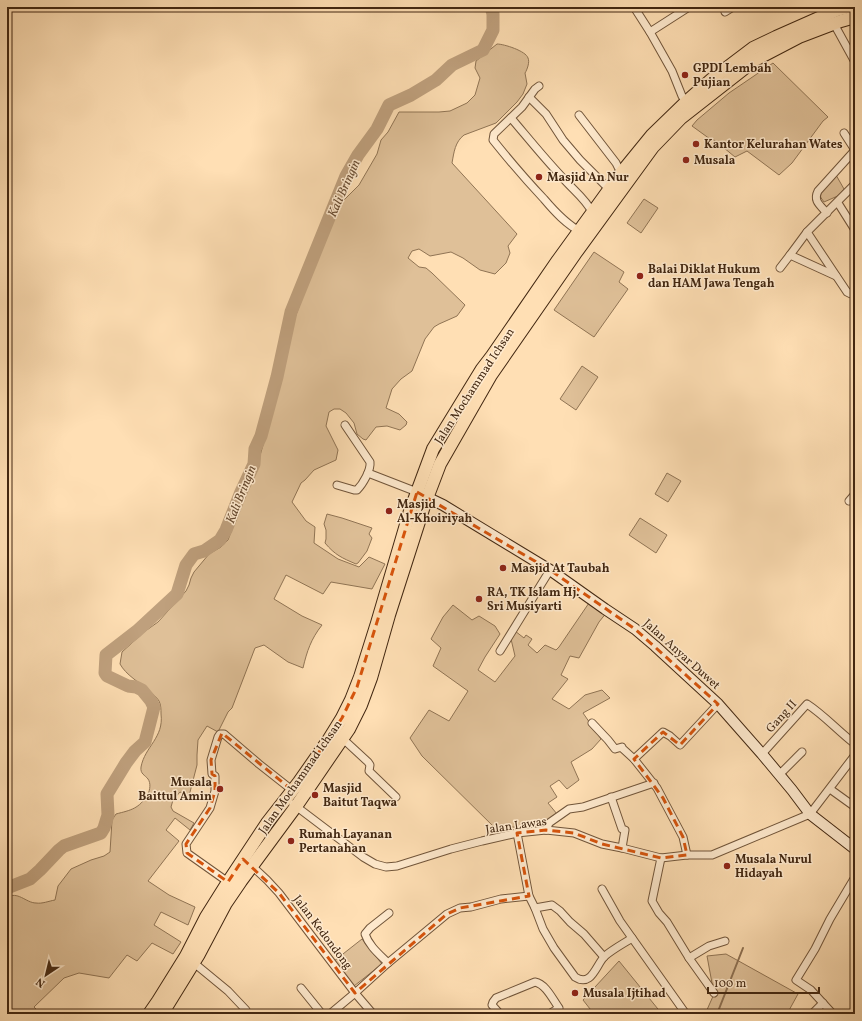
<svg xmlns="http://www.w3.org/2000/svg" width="862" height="1021" viewBox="0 0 862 1021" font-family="Vollkorn,serif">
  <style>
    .green { fill: #dfc098; stroke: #907454 }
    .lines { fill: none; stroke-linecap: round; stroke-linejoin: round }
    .stream { stroke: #8d7052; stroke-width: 2 }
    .river { stroke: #bfa07d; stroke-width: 13 }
    .street-casing { stroke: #71553a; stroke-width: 9 }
    .secondary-casing { stroke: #422711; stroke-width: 12 }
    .primary-casing { stroke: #422711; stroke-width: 14 }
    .street { stroke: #ffeace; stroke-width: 7 }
    .secondary { stroke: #ffeace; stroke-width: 10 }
    .primary { stroke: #ffdfb4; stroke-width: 12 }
    .marked { fill: none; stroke: #d7540c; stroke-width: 3; stroke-dasharray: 8 5; stroke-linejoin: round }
    .poi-dot { fill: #8f2418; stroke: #ffeace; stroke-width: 1.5 }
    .labels { text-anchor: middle; stroke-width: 3; stroke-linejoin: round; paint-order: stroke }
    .poi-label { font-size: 12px; font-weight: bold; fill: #422711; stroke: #ffeace; text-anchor: start }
    .street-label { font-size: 12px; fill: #422711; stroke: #ffeace }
    .water-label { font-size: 13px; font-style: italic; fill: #684b31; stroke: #ffeace }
  </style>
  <rect width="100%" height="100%" fill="#ffdfb4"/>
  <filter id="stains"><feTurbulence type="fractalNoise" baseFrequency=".005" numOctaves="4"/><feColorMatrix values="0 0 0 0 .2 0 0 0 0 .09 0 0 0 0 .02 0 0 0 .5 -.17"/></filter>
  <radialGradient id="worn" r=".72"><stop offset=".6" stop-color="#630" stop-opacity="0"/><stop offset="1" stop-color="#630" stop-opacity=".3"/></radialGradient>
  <!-- green -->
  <g class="green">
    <path d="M 497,44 C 504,44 526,51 528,58 C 530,62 527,70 525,73 L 527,84 L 523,94 L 517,102 L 496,123 L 464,135 C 455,142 454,152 452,163 L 517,234 L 508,246 L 510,253 L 506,263 L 495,274 L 480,270 L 463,258 L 451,252 L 430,256 L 419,249 L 412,251 L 408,258 L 419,267 L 426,268 L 432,273 L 465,305 L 457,316 L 439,324 L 434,327 L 425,339 L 412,371 L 401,379 L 392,389 L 386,408 L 399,414 L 407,422 L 406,425 L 400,430 L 387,426 L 376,427 L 366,440 L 363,439 L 357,434 L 354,423 L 346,413 L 340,409 L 334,409 L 329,412 L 326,426 L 338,450 L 336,460 L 314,470 L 305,480 L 301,483 L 292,502 L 306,521 L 315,527 L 314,543 L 338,559 L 359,567 L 369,557 L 385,564 L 372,589 L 331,582 L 323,594 L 286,575 L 274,599 L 302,616 L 322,625 C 311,639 307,651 303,668 L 288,662 L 264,645 L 255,648 L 232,708 L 228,712 L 218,732 L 207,726 L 198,740 L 197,755 L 197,765 L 189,796 L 180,792 L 173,800 L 171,807 L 173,811 L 194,823 L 190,830 L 175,818 L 166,830 L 179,841 L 148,881 L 169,895 L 195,907 L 188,925 L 161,912 L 154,925 L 181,942 L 173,954 L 152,943 L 137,961 L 127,955 L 109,978 L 79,973 L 64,978 L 34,1007 L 41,1014 L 7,1014 L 7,898 C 17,890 26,903 36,903 C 42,904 49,901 55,900 L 58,886 L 71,869 L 91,860 L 104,856 L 110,852 L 112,820 L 116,814 C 131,810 139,809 148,794 C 150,790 151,783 148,779 C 145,775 140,774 141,767 C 145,746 164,738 161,714 C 161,709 161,705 159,701 C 157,697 152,694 149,691 C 139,682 126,675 120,664 L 122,652 L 144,632 L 158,622 L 186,591 L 189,585 L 191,578 L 194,572 L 209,554 L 221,547 L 228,540 L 234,524 L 243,495 L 259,459 L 274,407 L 280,375 L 292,326 L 305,290 L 318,249 L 343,201 L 359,185 L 377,154 L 381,140 L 388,132 L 399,112 L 439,112 L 450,111 L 467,103 L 475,95 L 480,78 L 475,68 L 476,61 Z"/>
    <polygon points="773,63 828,117 823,121 792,163 779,175 747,151 735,157 718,143 714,140 710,139 692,126 697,120 729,93"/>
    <polygon points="836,175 844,189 840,195 824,202 819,195"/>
    <polygon points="644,199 658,208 641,233 627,223"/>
    <polygon points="594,252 624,272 619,282 628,289 594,337 554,310"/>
    <polygon points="582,366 598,377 576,410 560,399"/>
    <polygon points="667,473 681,481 668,502 655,494"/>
    <path d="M 327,514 L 342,518 L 372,528 L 369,534 L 372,538 L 367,551 L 358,563 L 356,564 C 342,558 335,555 325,543 L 326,539 L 326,530 L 324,524 Z"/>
    <polygon points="640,518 667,535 656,553 629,535"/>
    <polygon points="591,600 607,612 599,622 579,658 570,656 561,675 568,679 552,699 569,709 585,695 602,690 610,698 583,713 601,739 592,749 571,762 579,780 567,789 559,780 550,786 557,797 548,803 557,814 533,828 512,827 498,831 422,756 410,738 429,710 449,721 468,691 433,666 441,648 431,639 443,617 453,605 472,620 479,616 495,626 500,634 485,657 478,670 495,682 515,656 511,639 515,631 524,638 526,635 532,639 528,645 537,653 545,645 556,650 559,647"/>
    <polygon points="362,939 382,964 354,986 334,961"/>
    <polygon points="726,954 798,994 787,1014 702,1014 706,1012 714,994 707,956"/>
    <polygon points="619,961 662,1014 594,1014 583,1000"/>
  </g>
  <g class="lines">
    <!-- stream -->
    <polyline class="stream" points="717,1014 743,948"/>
    <!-- river -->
    <polyline class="river" points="7,888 30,879 40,870 59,850 64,846 101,833 104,828 108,815 107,794 126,763 135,751 145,742 154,707 151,701 142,690 136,687 128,686 107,676 105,673 106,655 137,631 177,594 186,565 194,554 204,551 220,540 226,530 241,492 254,464 255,449 261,436 277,377 291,312 346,176 358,155 377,129 389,105 411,95 436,80 452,65 483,50 493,30 493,14 491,7"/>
    <!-- street casing -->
    <g class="street-casing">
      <g id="street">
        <polyline points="634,7 650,32 672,71 682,96 686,102"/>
        <polyline points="725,12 733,7"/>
        <polyline points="833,22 855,62"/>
        <polyline points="650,32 689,7"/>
        <path d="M 539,86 L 535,89 L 522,107 L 494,134 L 493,140 C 509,160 526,180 544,199 C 555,212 566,224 581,232"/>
        <polyline points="529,97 546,114 563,140 580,160 609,189"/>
        <polyline points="579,115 616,163 621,173"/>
        <path d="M 511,118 C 528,138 544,158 562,177 C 572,189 586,199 592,212"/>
        <polyline points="844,133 855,150"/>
        <polyline points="838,203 855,230"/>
        <path d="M 827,213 C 820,205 813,201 818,191 L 855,150"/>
        <polyline points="807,232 847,292 851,294 855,293"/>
        <polyline points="780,268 790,255"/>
        <polyline points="836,276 790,255 807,232 855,184"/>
        <polyline points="368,473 417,492"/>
        <path d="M 337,485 L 354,490 L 357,490 C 363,484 371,470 370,462 L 345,425"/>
        <polyline points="849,501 855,494"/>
        <polyline points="500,651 550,570"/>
        <polyline points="592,723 608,740 615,749 622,747 622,748 634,759 657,788 683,837 687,855"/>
        <polyline points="342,738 368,762 370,765 369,771 396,797"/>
        <path d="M 762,754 L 807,704 C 824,715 838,731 855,744"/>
        <polyline points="634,759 663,732 670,736 680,745 718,704"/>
        <polyline points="779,775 802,752"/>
        <polyline points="830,789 855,807"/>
        <polyline points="611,797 622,829 625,830 622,848"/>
        <polyline points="293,804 363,857 375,864 386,867 397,866 451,849 482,841 517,833 546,830 574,833 602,844 622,848 661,858 687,855 712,855 810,814 855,755"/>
        <polyline points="546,830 549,823 569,809 583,807 654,783"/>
        <path d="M 517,833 L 529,896 L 535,908 L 543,929 L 554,948 L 575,977 C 592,988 596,964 605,956 C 613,949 623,944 632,938"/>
        <polyline points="661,858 652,901 659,913 667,922 689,958 714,993"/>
        <polyline points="252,866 267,880 279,893 355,993 373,1014"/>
        <polyline points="228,882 187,853 186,844 210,808 215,791 215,776 212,774 211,760 218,737 220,734 224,734 259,764 292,790"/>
        <polyline points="602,889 620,921 686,1014"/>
        <polyline points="535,908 552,905 560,911 570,922 584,934 604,957"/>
        <polyline points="689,958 709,946 725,941"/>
        <polyline points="194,963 228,991 246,1010"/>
        <path d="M 388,963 C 379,954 369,946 365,934 L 370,928 L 389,913"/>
        <polyline points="301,988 322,1014"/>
        <polyline points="330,1014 355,993 388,963 447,914 460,908 471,907 501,899 529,896"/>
        <path d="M 500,1014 L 492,1005 L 493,1002 L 496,998 L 535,982 C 546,984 553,1000 559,1008 L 549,1014"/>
        <polyline points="812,1014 823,1003"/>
        <polyline points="833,1014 811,990 796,980 815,949 830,919 855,877"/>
      </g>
    </g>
    <!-- secondary casing -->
    <g class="secondary-casing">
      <polyline id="secondary" points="420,494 443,505 550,570 605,609 635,629 655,646 718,704 762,754 792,790 810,814 855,849"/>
    </g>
    <!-- primary casing -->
    <g class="primary-casing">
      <g id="primary">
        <polyline points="149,1014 158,1001 186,956 206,917 228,882 267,823 299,782 329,739 342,718 351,700 360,677 377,623 410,511 433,449 482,369 492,356 558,260 621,173 652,135 686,102 712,79 753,48 776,37 837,10 849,7"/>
        <polyline points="162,1014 199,954 226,903 241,881 297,805 349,729 361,705 371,678 389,615 424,506 440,464 491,375 575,254 653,147 681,118 755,60 799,37 841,21 855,17"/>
      </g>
    </g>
    <!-- street -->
    <use href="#street" class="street"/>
    <!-- secondary -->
    <use href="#secondary" class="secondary"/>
    <!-- primary -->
    <use href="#primary" class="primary"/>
  </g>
  <!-- marked area -->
  <path class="marked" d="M 417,492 L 550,570 L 635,629 L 718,704 L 680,745 L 663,732 L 634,759 L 663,798 L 683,837 L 687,855 L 661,858 L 602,844 L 574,833 L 546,830 L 517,833 L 529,896 L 460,908 L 447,914 L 355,993 L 279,893 L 243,859 L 228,882 L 187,853 L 186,844 L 210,808 L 215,791 L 215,776 L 212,774 L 211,760 L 222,733 L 292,790 L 299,782 L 342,718 L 357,687 Z"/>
  <!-- markers -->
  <g class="poi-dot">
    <circle cx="685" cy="75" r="4"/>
    <circle cx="696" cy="144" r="4"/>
    <circle cx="686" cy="160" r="4"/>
    <circle cx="539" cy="177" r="4"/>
    <circle cx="640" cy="276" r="4"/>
    <circle cx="389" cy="511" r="4"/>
    <circle cx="503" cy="568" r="4"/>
    <circle cx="479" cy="599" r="4"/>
    <circle cx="220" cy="789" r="4"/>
    <circle cx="315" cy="795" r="4"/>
    <circle cx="291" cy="841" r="4"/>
    <circle cx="727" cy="866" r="4"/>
    <circle cx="575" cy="993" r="4"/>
  </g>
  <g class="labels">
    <!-- poi labels -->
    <g class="poi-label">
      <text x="693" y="72">GPDI Lembah<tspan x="693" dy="14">Pujian</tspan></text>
      <text x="704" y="148">Kantor Kelurahan Wates</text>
      <text x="694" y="164">Musala</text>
      <text x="547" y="181">Masjid An Nur</text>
      <text x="648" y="273">Balai Diklat Hukum<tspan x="648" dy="14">dan HAM Jawa Tengah</tspan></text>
      <text x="397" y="508">Masjid<tspan x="397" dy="14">Al-Khoiriyah</tspan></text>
      <text x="511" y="572">Masjid At Taubah</text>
      <text x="487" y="596">RA, TK Islam Hj.<tspan x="487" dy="14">Sri Musiyarti</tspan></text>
      <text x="212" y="786" text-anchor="end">Musala<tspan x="212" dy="14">Baittul Amin</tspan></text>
      <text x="323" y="792">Masjid<tspan x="323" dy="14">Baitut Taqwa</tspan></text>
      <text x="299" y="838">Rumah Layanan<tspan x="299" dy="14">Pertanahan</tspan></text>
      <text x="735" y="863">Musala Nurul<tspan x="735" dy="14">Hidayah</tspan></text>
      <text x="583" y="997">Musala Ijtihad</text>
    </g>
    <!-- street labels -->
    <g class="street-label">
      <text transform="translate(474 386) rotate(-57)" y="4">Jalan Mochammad Ichsan</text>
      <text transform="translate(682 654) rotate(42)" y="4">Jalan Anyar Duwet</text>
      <text transform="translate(781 716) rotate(-48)" y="4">Gang II</text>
      <text transform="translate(300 777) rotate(-55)" y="4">Jalan Mochammad Ichsan</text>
      <text transform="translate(516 825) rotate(-8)" y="4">Jalan Lawas</text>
      <text transform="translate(323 932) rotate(53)" y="4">Jalan Kedondong</text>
    </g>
    <!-- water labels -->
    <g class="water-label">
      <text transform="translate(343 188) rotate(-66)" y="5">Kali Bringin</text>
      <text transform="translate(240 494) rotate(-68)" y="5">Kali Bringin</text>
    </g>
  </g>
  <!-- margin -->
  <rect width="862" height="1021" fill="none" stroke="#ffdfb4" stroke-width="24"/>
  <rect x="8" y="8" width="846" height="1005" fill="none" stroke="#422711" stroke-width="2"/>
  <rect x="12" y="12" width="838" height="997" fill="none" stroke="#422711"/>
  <!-- north arrow -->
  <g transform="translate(46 975) rotate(215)" stroke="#ffeace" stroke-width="3" paint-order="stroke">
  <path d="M0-3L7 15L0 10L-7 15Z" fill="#422711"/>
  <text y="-6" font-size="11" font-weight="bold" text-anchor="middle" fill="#422711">N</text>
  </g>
  <!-- scale -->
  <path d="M708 987v6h111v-6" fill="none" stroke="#422711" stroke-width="2"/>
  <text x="714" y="987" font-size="12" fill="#422711" stroke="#ffeace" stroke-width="3" paint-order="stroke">100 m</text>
  <rect width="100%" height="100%" filter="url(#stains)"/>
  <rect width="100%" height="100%" fill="url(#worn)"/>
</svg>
